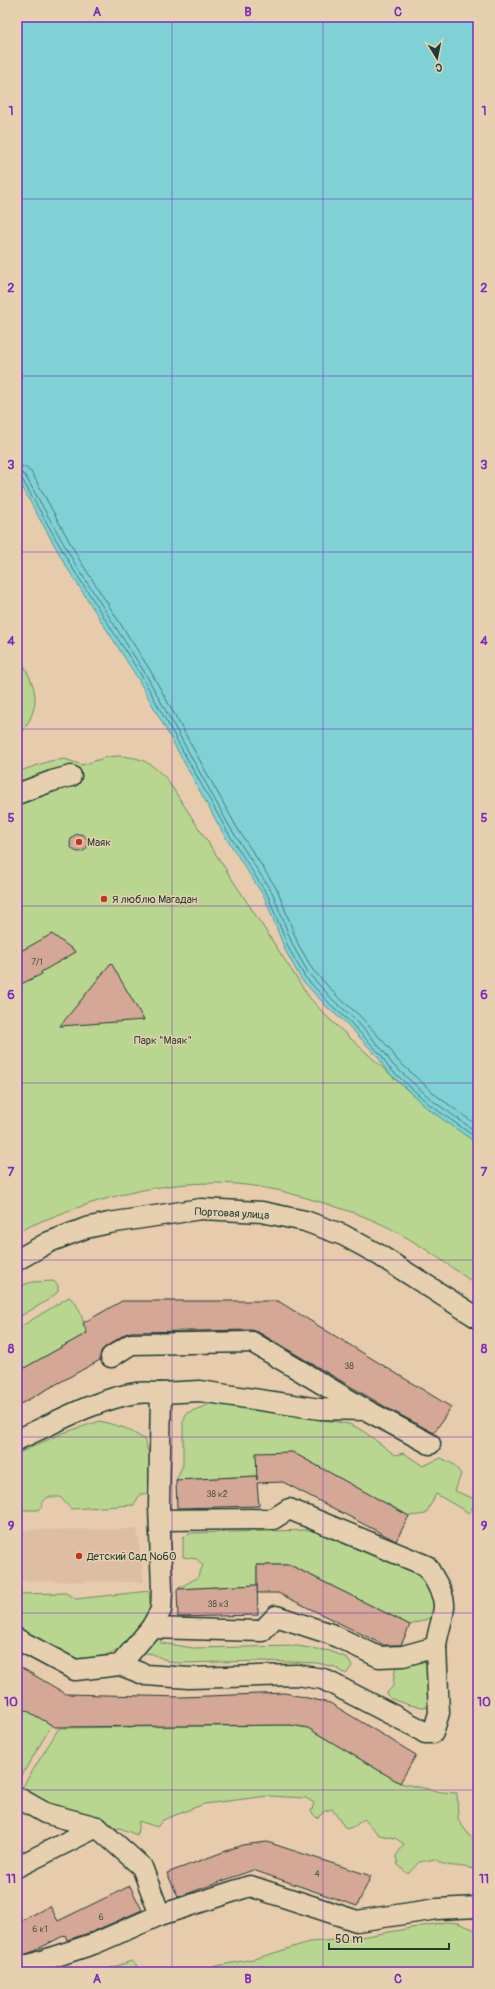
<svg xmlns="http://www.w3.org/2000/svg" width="495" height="1989" viewBox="0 0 495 1989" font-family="Pangolin,sans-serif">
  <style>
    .built { fill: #ddbda4 }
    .green { fill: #b8d68f; stroke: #6c8a62 }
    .water { fill: #7fd1d6; stroke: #599695 }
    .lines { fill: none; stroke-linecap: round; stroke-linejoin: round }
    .shore { stroke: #457875; stroke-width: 1 }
    .building { fill: #d4a796; stroke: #1f3d34 }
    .minor-casing { stroke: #1f3d34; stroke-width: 23 }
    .minor { stroke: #e6d0af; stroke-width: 20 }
    .grid { fill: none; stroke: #7b2cbf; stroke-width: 1; stroke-opacity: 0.55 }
    .poi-dot { fill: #c8321e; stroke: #e6d0af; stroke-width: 1.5 }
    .labels { text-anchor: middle; stroke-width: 3; stroke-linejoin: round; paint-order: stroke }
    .number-label { font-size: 9px; fill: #4c584c }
    .poi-label { font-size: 11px; fill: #1f3d34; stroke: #e6d0af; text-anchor: start }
    .park-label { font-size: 11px; fill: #274539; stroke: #e6d0af }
    .street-label { font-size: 11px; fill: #1f3d34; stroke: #e6d0af }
    .neatline { fill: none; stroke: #7b2cbf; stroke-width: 1.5 }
    .grid-label { font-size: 13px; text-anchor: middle; font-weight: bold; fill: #7b2cbf }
  </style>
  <rect width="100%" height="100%" fill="#e7cbad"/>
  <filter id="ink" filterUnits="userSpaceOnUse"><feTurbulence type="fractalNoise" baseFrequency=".025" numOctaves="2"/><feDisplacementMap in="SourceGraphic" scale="8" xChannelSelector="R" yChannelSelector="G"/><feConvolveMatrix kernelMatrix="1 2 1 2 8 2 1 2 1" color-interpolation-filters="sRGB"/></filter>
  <g filter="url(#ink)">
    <!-- built -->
    <polygon class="built" points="137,1529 144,1582 17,1581 17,1530"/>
    <!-- green -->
    <g class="green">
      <path d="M 17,653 C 38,691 44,702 17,740 Z"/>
      <path d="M 119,756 C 145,758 148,762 166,778 L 309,997 L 326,1016 L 427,1108 L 478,1144 L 478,1286 C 444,1262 409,1235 370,1219 C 351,1211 330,1205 310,1199 C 295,1195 281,1190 266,1188 C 182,1172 93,1197 17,1232 L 17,772 L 50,761 L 65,759 L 82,765 L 107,757 Z"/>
      <polygon points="53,1281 58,1285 58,1292 45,1302 17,1318 17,1287 32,1282"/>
      <path d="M 69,1297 C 81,1305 82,1321 87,1333 L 17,1372 L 17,1329 Z"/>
      <polygon points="215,1402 349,1424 362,1430 395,1455 404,1453 423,1466 441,1458 453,1464 461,1474 455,1491 477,1500 469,1513 436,1494 426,1514 409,1516 292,1452 257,1476 176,1480 183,1465 183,1421 187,1413"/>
      <polygon points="100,1421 125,1428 144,1439 150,1457 150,1494 140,1494 134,1505 71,1509 60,1497 48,1497 43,1502 41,1508 37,1510 17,1510 17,1454 63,1433"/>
      <polygon points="310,1530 422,1572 436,1597 436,1616 410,1625 290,1565 257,1565 257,1585 177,1589 197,1578 203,1566 197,1559 183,1557 183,1537 192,1533"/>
      <polygon points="149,1591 151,1613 131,1642 116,1651 84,1663 17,1635 17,1594 66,1593 76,1599"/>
      <polygon points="161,1635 161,1643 193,1648 297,1646 330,1651 347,1658 352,1666 346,1674 335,1667 317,1663 262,1661 180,1663 170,1662 153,1654 146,1653 142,1650 154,1636"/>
      <polygon points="427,1657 430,1708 409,1705 390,1698 387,1693 393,1686 396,1662"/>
      <path d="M 17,1705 L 52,1725 L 17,1783 L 22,1788 L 59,1728 L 291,1725 L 308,1728 L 400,1783 L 441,1792 L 457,1793 L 458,1820 L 478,1847 L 478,1871 C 462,1863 448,1870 435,1859 L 419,1862 L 408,1874 L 398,1865 L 396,1856 L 404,1844 L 395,1838 L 379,1835 L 364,1819 L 355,1826 L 346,1829 L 332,1809 L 325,1811 L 317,1818 L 311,1812 L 314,1803 L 306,1798 L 268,1796 L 204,1804 L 163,1820 L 157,1827 L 139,1821 L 137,1835 L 120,1828 L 113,1829 L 31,1799 L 17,1787 Z"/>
      <polygon points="446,1922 458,1923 478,1931 478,1972 186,1972 258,1958 309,1942 349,1939"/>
      <polygon points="131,1961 140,1969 140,1972 99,1972"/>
    </g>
    <!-- water -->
    <polygon class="water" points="17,17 478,17 478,1144 427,1108 385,1069 379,1058 347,1024 328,1008 301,979 285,950 265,898 223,833 137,677 66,566 17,478"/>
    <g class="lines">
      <!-- shore -->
      <g class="shore">
        <polyline points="17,466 25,467 32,473 79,559 150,670 236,826 278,891 298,944 313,970 338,997 358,1014 390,1049 397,1060 437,1096 478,1126"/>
        <polyline points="17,472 22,473 26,477 74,562 145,673 231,829 273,894 293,946 309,974 334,1001 354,1018 385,1053 392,1064 433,1101 478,1133"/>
        <polyline points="17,477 22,479 70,564 141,675 227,831 268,896 289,949 305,977 331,1005 350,1022 382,1056 388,1067 430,1105 478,1139"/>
      </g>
    </g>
    <!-- building -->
    <g class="building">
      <circle cx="79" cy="843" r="9"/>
      <polygon points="52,934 76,952 41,972 42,974 17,986 17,953"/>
      <polygon points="111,963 144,1020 60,1026"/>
      <polygon points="122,1301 278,1301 451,1407 434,1433 389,1409 258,1332 252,1330 131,1332 125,1334 104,1348 101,1352 100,1360 17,1406 17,1372 87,1333 83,1323"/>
      <polygon points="292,1452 409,1516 396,1541 283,1482 257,1483 259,1506 177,1508 176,1480 257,1476 257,1480 256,1453"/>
      <polygon points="257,1565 290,1565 410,1625 401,1645 384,1645 278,1593 257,1593"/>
      <polygon points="257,1585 258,1615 178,1617 177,1589"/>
      <polygon points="17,1665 66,1694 182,1697 285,1693 330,1703 416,1755 400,1783 308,1728 291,1725 55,1727 17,1705"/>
      <polygon points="267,1842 371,1876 357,1906 253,1870 178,1897 167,1873 242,1845"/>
      <polygon points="130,1886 142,1910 92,1932 67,1940 65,1935 32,1952 17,1957 17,1923 50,1906 58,1921"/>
    </g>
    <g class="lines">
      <!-- minor casing -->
      <g class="minor-casing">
        <g id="minor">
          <polyline points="17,794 52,781 71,776"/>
          <polyline points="17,1260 49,1242 86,1228 109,1223 201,1209 262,1212 305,1221 343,1235 376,1253 478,1318"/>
          <polyline points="111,1357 131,1344 252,1342 366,1410"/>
          <polyline points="161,1393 200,1391 320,1409 366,1410 430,1444"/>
          <path d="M 17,1440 C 52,1424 99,1398 137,1393 C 144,1392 153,1393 161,1393 L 159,1506 L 162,1590 L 161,1610 L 151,1628 L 120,1665 L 75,1670 L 17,1639"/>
          <path d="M 160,1520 L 273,1519 L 289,1509 L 427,1566 C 433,1578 445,1593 444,1607 C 443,1620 437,1633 436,1647"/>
          <polyline points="120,1665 146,1675 189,1678 297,1675 323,1679 416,1727 425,1733 433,1733 439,1713 436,1647 403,1656 379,1657 331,1634 276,1616 262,1631 151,1628"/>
          <polyline points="17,1797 45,1813 97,1827 142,1867 160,1915"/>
          <polyline points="17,1867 97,1827"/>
          <polyline points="17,1969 96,1943 160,1915 250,1886 357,1921 437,1909 478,1907"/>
        </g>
      </g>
      <!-- minor -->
      <use href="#minor" class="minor"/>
    </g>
  </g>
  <!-- grid -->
  <path class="grid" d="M 172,17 L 172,1972M 323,17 L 323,1972M 17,199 L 478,199M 17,376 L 478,376M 17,552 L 478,552M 17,729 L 478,729M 17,906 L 478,906M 17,1083 L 478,1083M 17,1260 L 478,1260M 17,1437 L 478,1437M 17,1613 L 478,1613M 17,1790 L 478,1790"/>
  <!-- markers -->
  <g class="poi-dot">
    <circle cx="79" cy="842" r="4"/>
    <circle cx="104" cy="899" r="4"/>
    <circle cx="79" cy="1556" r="4"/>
  </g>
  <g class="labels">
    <!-- number labels -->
    <g class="number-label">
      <text x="37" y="965">7/1</text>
      <text x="349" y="1369">38</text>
      <text x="217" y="1497">38 к2</text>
      <text x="218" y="1607">38 к3</text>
      <text x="317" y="1877">4</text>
      <text x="101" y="1920">6</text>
      <text x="40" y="1932">6 к1</text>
    </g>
    <!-- poi labels -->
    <g class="poi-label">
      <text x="87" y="846">Маяк</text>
      <text x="112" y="903">Я люблю Магадан</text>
      <text x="87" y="1560">Детский Сад №60</text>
    </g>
    <!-- park labels -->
    <g class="park-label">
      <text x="163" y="1044">Парк "Маяк"</text>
    </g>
    <!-- street labels -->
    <g class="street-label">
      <text transform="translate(232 1213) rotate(3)" y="4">Портовая улица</text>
    </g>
  </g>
  <!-- margin -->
  <rect width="495" height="1989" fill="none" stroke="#e6d0af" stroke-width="44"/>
  <!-- north arrow -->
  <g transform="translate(437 58) rotate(170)" stroke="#e6d0af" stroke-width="3" paint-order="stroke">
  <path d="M0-3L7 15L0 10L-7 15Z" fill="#1f3d34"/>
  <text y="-6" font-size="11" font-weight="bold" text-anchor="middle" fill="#1f3d34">С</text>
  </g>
  <!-- scale -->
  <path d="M329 1943v6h120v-6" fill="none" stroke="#1f3d34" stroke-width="2"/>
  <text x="335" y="1943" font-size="12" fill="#1f3d34" stroke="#e6d0af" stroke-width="3" paint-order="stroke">50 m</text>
  <rect x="22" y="22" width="451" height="1945" class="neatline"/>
  <g class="grid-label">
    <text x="97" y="16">A</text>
    <text x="248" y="16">B</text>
    <text x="398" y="16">C</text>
    <text x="11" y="115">1</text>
    <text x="484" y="115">1</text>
    <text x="11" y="292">2</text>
    <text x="484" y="292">2</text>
    <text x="11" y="469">3</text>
    <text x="484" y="469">3</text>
    <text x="11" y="645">4</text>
    <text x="484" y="645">4</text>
    <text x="11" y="822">5</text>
    <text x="484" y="822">5</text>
    <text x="11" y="999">6</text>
    <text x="484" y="999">6</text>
    <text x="11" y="1176">7</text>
    <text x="484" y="1176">7</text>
    <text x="11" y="1353">8</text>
    <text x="484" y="1353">8</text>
    <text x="11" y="1530">9</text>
    <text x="484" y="1530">9</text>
    <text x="11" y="1706">10</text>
    <text x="484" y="1706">10</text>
    <text x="11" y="1883">11</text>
    <text x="484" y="1883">11</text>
    <text x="97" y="1983">A</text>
    <text x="248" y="1983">B</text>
    <text x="398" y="1983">C</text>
  </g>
</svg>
